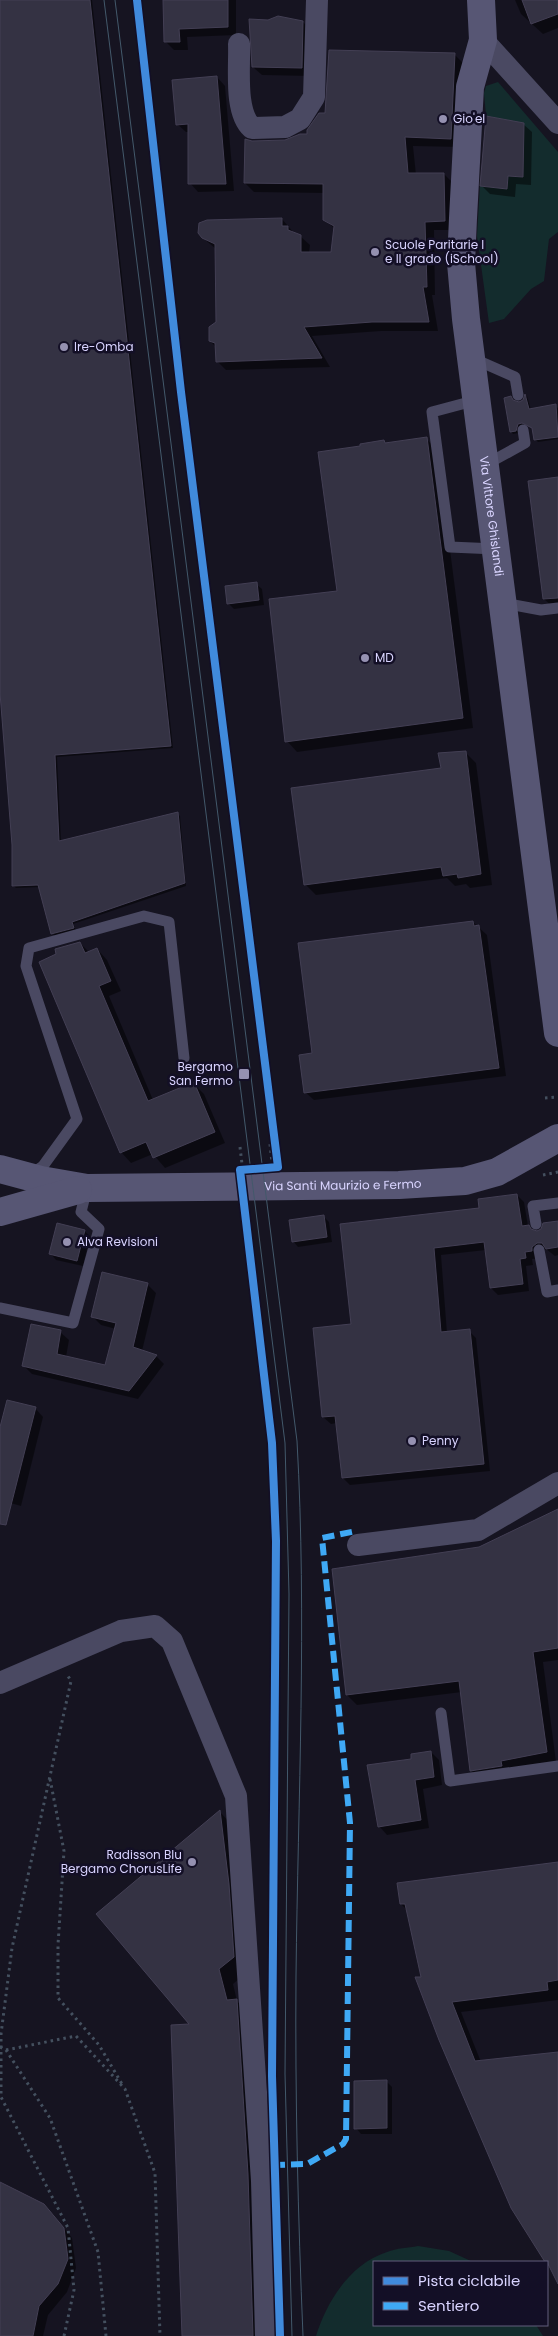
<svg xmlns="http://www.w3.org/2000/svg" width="558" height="2336" viewBox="0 0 558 2336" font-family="Poppins,sans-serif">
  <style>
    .green { fill: #132c2d }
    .shadow { fill: #0007 }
    .building { fill: #343243; stroke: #433f54 }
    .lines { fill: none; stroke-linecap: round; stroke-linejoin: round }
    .path { stroke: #44505f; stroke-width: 3; stroke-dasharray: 2.5 4; stroke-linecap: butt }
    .lane { stroke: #4a4962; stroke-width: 11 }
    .street { stroke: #4a4962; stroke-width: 22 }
    .secondary { stroke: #575674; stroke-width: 28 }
    .tram { stroke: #43596b; stroke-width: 1 }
    .quiet { stroke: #3fa9f5; stroke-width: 6; stroke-dasharray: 12 6; stroke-linecap: butt }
    .cycleway-casing { stroke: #130f26; stroke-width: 11 }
    .cycleway { stroke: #408adc; stroke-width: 8 }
    .poi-dot { fill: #9591b1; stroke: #130f26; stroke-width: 2 }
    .labels { text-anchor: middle; stroke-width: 5; stroke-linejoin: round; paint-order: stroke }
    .poi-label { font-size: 12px; fill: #d9d4ff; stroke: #130f26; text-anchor: start }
    .street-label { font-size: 12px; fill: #d9d4ff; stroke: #130f26 }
  </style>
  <rect width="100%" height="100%" fill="#161421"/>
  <!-- green -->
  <g class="green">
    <polygon points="498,82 558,152 558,232 549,239 544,281 531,289 504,319 489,323 477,236 480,186 507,189 508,176 523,177 524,123 486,116 484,93 486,86"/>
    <path d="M 418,2246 L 449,2251 L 473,2262 L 374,2262 L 374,2325 L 536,2325 L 543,2336 L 316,2336 C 327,2301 350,2264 387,2252 C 397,2248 408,2248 418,2246 Z"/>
  </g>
  <!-- shadow -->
  <g class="shadow">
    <polygon points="0,0 92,0 173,748 57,757 61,842 177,813 180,816 186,886 73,924 76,930 55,936 52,933 40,887 16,888 13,885 13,845 0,677"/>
    <polygon points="164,0 236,0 236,35 187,37 188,50 174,50 166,42"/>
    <polygon points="515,0 558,0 558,28 543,34 521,14"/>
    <polygon points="303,22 311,30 310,76 262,75 253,67"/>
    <polygon points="454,54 463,63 460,147 413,146 416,175 444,174 453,183 453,230 434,230 435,295 432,295 438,331 381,331 312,336 330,367 226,370 217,361 216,347 210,341 217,323 216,249 203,238 282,219 294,233 300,236 310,245 309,253 332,253 335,229 324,219 324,193 254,192 245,183 252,142 286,141 308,135 326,114"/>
    <polygon points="217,77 225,86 234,191 198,192 190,183 189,132 186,132 177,124"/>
    <polygon points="523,124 532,132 531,185 516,184 515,197 490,194 482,186"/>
    <polygon points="527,396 531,410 555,406 558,408 558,439 538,442 536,440 534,429 526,424 520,427 518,433 513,434 511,431 519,404 524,401"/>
    <polygon points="426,439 437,449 473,728 297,752 287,741 339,592 361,447 383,441 387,444"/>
    <polygon points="558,478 558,607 553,607 544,599"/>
    <polygon points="256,584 262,589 264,605 234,609 228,603"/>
    <polygon points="465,752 476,763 492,885 470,888 466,884 455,886 447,878 316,895 305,884 443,769"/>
    <polygon points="473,922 487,935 506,1076 314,1100 305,1092 313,1054"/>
    <polygon points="80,943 89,952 97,949 107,960 121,991 109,996 153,1100 193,1083 204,1094 225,1143 165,1168 153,1154 131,1163 121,1152"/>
    <polygon points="517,1195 524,1202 528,1226 533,1231 537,1233 558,1223 558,1255 555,1256 546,1249 541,1252 539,1258 532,1259 533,1265 526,1266 529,1291 498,1295 491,1288 486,1250 441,1255 447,1333 469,1331 476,1338 490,1471 350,1485 343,1478 337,1423 331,1424 323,1417 353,1325 341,1225 481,1209"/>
    <polygon points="324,1217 329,1222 332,1242 298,1247 293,1241"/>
    <polygon points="84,1231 90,1236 83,1266 56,1260 51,1254"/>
    <polygon points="147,1284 156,1293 142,1351 156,1356 164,1364 138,1399 32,1374 23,1365 60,1332 69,1340 66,1357 106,1366 116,1329 101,1325 93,1317"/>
    <polygon points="35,1408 43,1417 21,1506 0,1500 0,1432"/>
    <polygon points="558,1511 558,1660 543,1662 556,1762 481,1781 471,1770 462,1692 357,1705 347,1695 479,1549"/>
    <polygon points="431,1752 439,1760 442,1785 423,1789 429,1828 387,1835 379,1826 412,1760"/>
    <polygon points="220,1812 233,1826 247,1972 233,1984 237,2001 250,2015 267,2336 183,2336 192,2025"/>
    <polygon points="558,1863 558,2000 461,2012 481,2062 558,2053 558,2282 512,2207 423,1978 407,1910 401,1904"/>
    <polygon points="386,2081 392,2087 392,2134 361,2134 356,2128"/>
    <polygon points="0,2183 53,2214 72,2238 76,2268 67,2292 48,2315 43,2336 0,2336"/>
  </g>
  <!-- building -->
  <g class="building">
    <polygon points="0,0 90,0 171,746 55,755 59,841 178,812 185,883 72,922 74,928 51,934 38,885 12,886 12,845 0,693"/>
    <polygon points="163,0 228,0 228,27 179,29 180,42 164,42"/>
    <polygon points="522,0 558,0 558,14 531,24"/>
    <polygon points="278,16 303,21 302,68 252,67 249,19 268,20"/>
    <polygon points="329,50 455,53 451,139 405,137 408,173 444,173 445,221 425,222 427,287 423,287 429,322 372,322 304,327 322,358 216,362 215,343 209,341 209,327 216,322 215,244 202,238 198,233 199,223 207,220 282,218 282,226 288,226 288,230 301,235 301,252 331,252 334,226 323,220 323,184 244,183 245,139 252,141 285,140 300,134 307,134 307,130 319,113 325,113"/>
    <polygon points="217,76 226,184 188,184 188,124 176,125 172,80"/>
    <polygon points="486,116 524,123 523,177 508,176 507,189 480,186"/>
    <polygon points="525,394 529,409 556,404 558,437 534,440 532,428 522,423 518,424 516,431 510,432 504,398 511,396 513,400 519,402 523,400"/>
    <polygon points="427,437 463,718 285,742 269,599 337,591 318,452 360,446 360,444 384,440 385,443"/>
    <polygon points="558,477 558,598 543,599 528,481"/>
    <polygon points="257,582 259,600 227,604 225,586"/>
    <polygon points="466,751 481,874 458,878 457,874 443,876 441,867 304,885 291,788 441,768 438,753"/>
    <polygon points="473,921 474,926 479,925 499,1068 304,1093 299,1055 312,1053 298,943"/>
    <polygon points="80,942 85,953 97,948 111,981 99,986 148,1101 194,1082 215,1132 153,1158 146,1142 120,1153 39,962 56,954 55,949"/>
    <polygon points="517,1194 522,1226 529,1225 531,1229 537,1231 541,1229 543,1223 558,1221 558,1247 546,1249 542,1243 537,1243 532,1247 532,1251 525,1252 526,1258 520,1259 523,1284 490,1288 484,1242 434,1248 441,1332 470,1329 484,1464 342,1478 335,1416 322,1417 313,1328 351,1324 340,1224 479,1208 478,1199"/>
    <polygon points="324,1215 327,1237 292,1242 289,1220"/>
    <polygon points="57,1223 85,1230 77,1261 49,1254"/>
    <polygon points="102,1272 148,1283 133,1347 157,1355 129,1391 22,1366 31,1324 61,1330 57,1354 105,1365 116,1323 91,1317"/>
    <polygon points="7,1400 36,1407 6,1525 0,1524 0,1427"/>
    <polygon points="558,1509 558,1648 533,1652 547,1752 501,1761 502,1766 470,1771 459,1681 346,1695 332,1569 479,1547"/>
    <polygon points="431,1751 434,1777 415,1780 421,1820 378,1827 367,1765 411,1759 411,1754"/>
    <polygon points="220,1810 229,1884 234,1957 219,1969 227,2000 237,1999 248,2174 253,2336 182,2336 171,2025 189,2024 96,1914"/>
    <polygon points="558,1862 558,1980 547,1982 548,1990 452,2002 475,2061 558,2052 558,2284 547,2262 545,2262 511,2208 439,2040 415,1977 421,1977 405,1904 400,1904 397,1883"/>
    <polygon points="387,2080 387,2128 354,2129 354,2081"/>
    <polygon points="0,2182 44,2204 64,2228 68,2259 58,2284 39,2306 33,2336 0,2336"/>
  </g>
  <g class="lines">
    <!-- path -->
    <g class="path">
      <polyline points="545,1098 558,1097"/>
      <polyline points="270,1144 272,1163"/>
      <polyline points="240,1147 242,1164"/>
      <polyline points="543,1175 558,1172"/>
      <polyline points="50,1779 64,1851 58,1945 58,1998 99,2045 122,2084"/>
      <polyline points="0,2047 6,2050 50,2118 98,2252 106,2336"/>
      <polyline points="6,2050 76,2036 125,2089 155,2173 160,2336"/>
      <polyline points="64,2336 74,2290 68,2228 1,2097 1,2034 12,1948 71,1681 68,1676"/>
    </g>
    <!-- lane -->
    <g class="lane">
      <polyline points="472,358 515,377 518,395"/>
      <polyline points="477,400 432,412 450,547 496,549"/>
      <polyline points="485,465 525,443 523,430"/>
      <polyline points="503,603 541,610 558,608"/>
      <polyline points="30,1175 43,1166 77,1119 26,966 29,948 144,916 169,922 184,1058"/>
      <polyline points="536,1224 533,1206 558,1203"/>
      <polyline points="539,1250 547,1292 558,1290"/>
      <polyline points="0,1308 73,1323 99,1229 81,1212 87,1188"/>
      <polyline points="441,1713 450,1781 558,1766"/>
    </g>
    <!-- street -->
    <g class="street">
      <polyline points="483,40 558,123"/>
      <path d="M 239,44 C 240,67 234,112 252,128 L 285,127 L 300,119 L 314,97 L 317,0"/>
      <polyline points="358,1545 478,1530 558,1483"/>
      <polyline points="0,1683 121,1631 155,1626 172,1641 236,1796 262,2181 266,2336"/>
    </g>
    <!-- secondary -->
    <g class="secondary">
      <path id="s1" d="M 481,0 L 483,40 L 470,87 L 463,218 L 461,263 L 466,319 L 558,1033"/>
      <path id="s2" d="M 0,1169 L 41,1180 L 87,1188 L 399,1185 L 465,1181 L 497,1172 L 558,1138"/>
      <polyline points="0,1212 78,1190"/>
    </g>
    <!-- tram -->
    <g class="tram">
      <polyline points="104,0 285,1443 289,1594 285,2074 292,2336"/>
      <path d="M 115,0 L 297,1441 C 307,1619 298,1798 296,1976 C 295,2096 298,2216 303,2336"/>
    </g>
    <!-- quiet -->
    <polyline class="quiet" points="273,2165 307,2164 343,2144 346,2139 350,1823 322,1538 356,1531"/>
    <!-- cycleway casing -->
    <g class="cycleway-casing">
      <polyline id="cycleway" points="137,0 181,392 278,1167 240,1170 272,1443 276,1541 272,2076 280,2336"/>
    </g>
    <!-- cycleway -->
    <use href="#cycleway" class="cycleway"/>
  </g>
  <!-- markers -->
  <g class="poi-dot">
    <circle cx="443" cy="119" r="5"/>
    <circle cx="375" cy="252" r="5"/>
    <circle cx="64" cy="347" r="5"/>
    <circle cx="365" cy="658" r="5"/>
    <rect x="238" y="1068" width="12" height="12" rx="2.5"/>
    <circle cx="67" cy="1242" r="5"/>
    <circle cx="412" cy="1441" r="5"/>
    <circle cx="192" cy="1862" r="5"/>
  </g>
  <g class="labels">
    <!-- poi labels -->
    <g class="poi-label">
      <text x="453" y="123">Gio'el</text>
      <text x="385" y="249">Scuole Paritarie I<tspan x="385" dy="14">e II grado (iSchool)</tspan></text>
      <text x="74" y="351">Ire-Omba</text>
      <text x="375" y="662">MD</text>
      <text x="233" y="1071" text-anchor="end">Bergamo<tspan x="233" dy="14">San Fermo</tspan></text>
      <text x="77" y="1246">Alva Revisioni</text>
      <text x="422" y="1445">Penny</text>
      <text x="182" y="1859" text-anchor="end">Radisson Blu<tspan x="182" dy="14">Bergamo ChorusLife</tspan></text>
    </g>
    <!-- street labels -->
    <g class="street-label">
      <text dy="4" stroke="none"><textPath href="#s1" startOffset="520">Via Vittore Ghislandi</textPath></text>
      <text dy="4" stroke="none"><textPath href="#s2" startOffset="345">Via Santi Maurizio e Fermo</textPath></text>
    </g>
  </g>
  <!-- legend -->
  <rect x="373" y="2261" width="175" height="65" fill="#130f26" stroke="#625e7d"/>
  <rect x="383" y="2277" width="25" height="8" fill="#408adc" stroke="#625e7d"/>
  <text x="418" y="2286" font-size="15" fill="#d9d4ff">Pista ciclabile</text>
  <rect x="383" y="2302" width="25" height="8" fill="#3fa9f5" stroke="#625e7d"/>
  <text x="418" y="2311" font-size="15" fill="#d9d4ff">Sentiero</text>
</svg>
